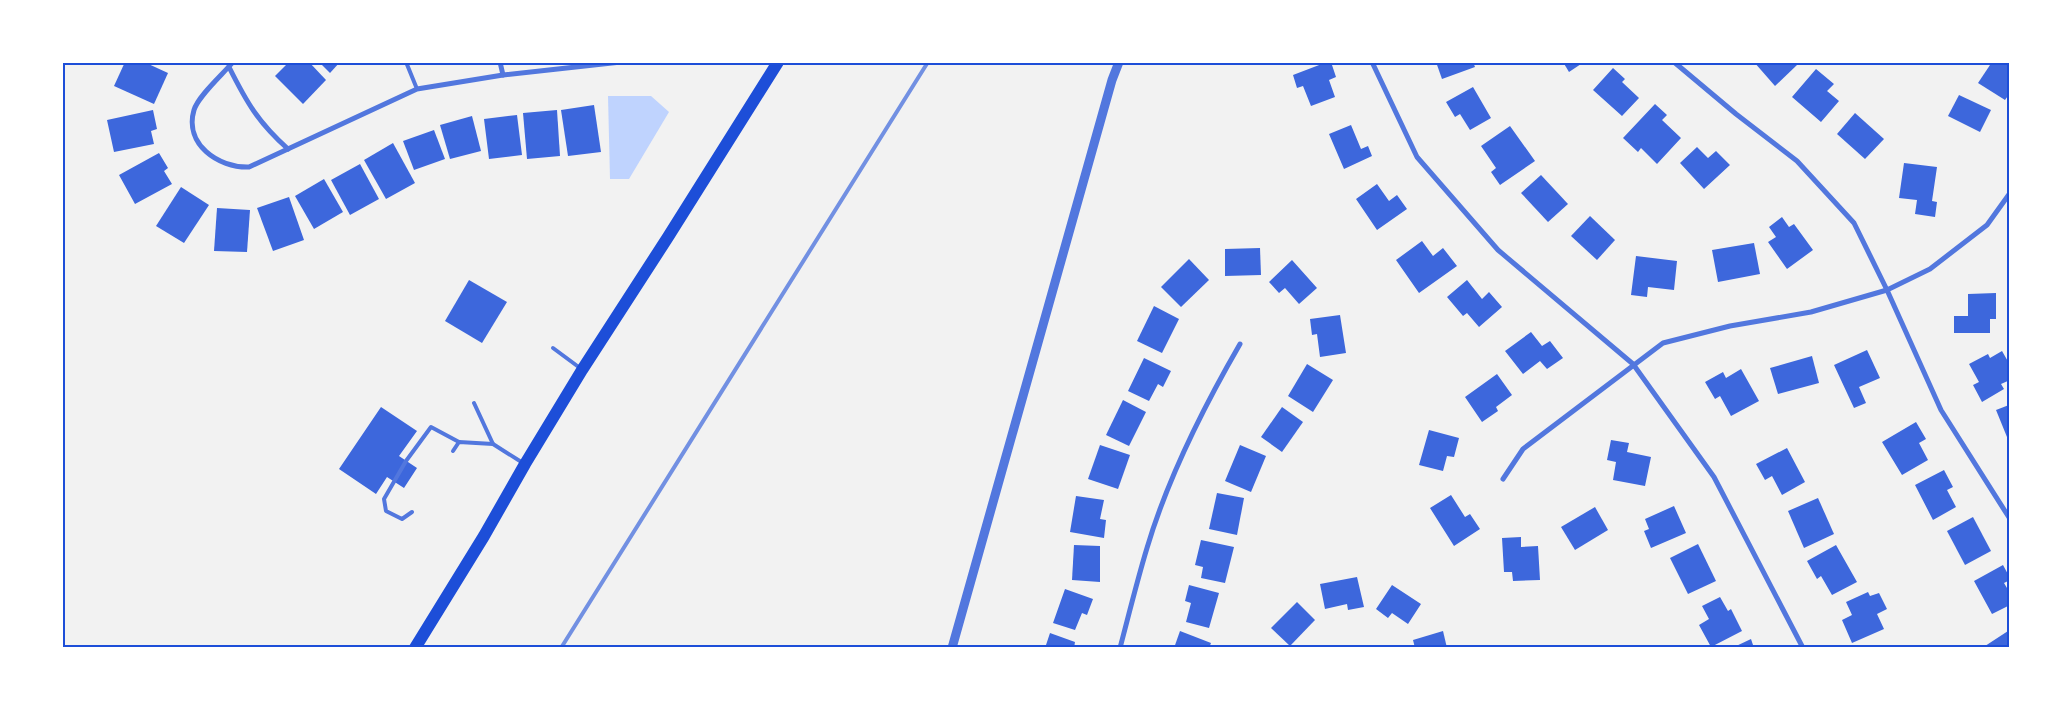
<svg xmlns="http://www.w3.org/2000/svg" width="2072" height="710" viewBox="0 0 2072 710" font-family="'IBM Plex Sans',sans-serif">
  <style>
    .water { fill: #bfd3fe }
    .building { fill: #3d67dc }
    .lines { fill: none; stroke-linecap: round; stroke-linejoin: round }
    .service { stroke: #5277de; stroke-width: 4 }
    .minor { stroke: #5277de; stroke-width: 5 }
    .tertiary { stroke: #5277de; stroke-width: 9 }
    .primary { stroke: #1d4ed8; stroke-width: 12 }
    .rail { stroke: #7290e2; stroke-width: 4 }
    .neatline { fill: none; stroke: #1d4ed8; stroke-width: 2 }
  </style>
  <rect width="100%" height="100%" fill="#f2f2f2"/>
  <!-- water -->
  <polygon class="water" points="608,96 651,96 669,112 629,179 610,179"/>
  <!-- building -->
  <g class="building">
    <polygon points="125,62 144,62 168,73 154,104 114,86"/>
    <polygon points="289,62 309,62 326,80 303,104 275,76"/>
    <polygon points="319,62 340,62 330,73"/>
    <polygon points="1327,62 1331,62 1336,77 1329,80 1335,97 1311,106 1303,86 1297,88 1293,75"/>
    <polygon points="1436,62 1473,62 1475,67 1442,79"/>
    <polygon points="1563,62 1584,62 1569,72"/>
    <polygon points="1754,62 1795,62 1797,65 1775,86"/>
    <polygon points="1992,62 2010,62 2010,93 2005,100 1978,83"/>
    <polygon points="1613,68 1625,79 1622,82 1639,98 1622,116 1593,90"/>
    <polygon points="1816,69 1834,84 1827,91 1839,101 1821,122 1792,97"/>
    <polygon points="1473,87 1491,118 1470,130 1460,114 1455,117 1446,102"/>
    <polygon points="1959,95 1991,110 1980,132 1948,116"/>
    <polygon points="1655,104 1667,115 1662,120 1681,138 1657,164 1641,148 1638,152 1623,138"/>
    <polygon points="594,105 601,152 568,156 561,110"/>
    <polygon points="153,110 157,129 151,131 154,144 114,152 107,120"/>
    <polygon points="557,110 560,156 527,159 523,113"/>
    <polygon points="1855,113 1884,139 1865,159 1837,134"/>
    <polygon points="517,115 522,155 489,159 484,119"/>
    <polygon points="472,116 481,151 450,159 440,125"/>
    <polygon points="1351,125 1361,149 1368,146 1372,156 1344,169 1329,134"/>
    <polygon points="1510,126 1535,161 1500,185 1491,172 1496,168 1481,146"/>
    <polygon points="434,130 445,159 414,170 403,141"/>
    <polygon points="393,143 415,183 386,199 364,160"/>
    <polygon points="1697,147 1708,158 1716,151 1730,165 1704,189 1680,163"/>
    <polygon points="159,153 168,168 164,171 172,184 135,204 119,175"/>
    <polygon points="1904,163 1937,167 1932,201 1937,202 1935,217 1915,214 1917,200 1899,198"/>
    <polygon points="360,164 379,199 350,215 331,180"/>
    <polygon points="1541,175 1568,204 1548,222 1521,193"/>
    <polygon points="324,179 343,212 314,229 295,196"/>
    <polygon points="1377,184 1389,201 1397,195 1407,209 1377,230 1356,199"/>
    <polygon points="181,187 209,205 184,243 156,226"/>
    <polygon points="289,197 304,240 273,251 257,208"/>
    <polygon points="217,208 250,210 247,252 214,251"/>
    <polygon points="1590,216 1615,240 1597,260 1571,236"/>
    <polygon points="1782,217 1789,227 1794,224 1813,250 1787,269 1768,242 1776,237 1769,227"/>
    <polygon points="1422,241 1433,256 1443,248 1457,266 1419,293 1396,260"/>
    <polygon points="1754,243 1760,274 1718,282 1712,250"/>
    <polygon points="1260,248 1261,275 1225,276 1225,249"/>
    <polygon points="1636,256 1677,261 1674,290 1648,287 1647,297 1631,295"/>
    <polygon points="1189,259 1209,280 1181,307 1161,287"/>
    <polygon points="1292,260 1317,288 1299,304 1285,288 1279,293 1269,282"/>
    <polygon points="469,280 507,302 482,343 445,321"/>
    <polygon points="1467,280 1482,299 1489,292 1502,307 1479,327 1467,313 1463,316 1447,297"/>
    <polygon points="1996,293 1996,319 1990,319 1990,333 1954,333 1954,316 1968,316 1968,294"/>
    <polygon points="1154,306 1179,319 1162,353 1137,341"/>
    <polygon points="1340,315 1346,353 1320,357 1317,334 1312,335 1310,319"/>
    <polygon points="1531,332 1542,346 1550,341 1563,358 1547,369 1540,361 1523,374 1505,351"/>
    <polygon points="1867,350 1880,378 1859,387 1866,403 1854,408 1834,365"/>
    <polygon points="2002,351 2010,365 2010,380 2001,384 2004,389 1982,402 1973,385 1979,382 1969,364 1988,354 1990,358"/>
    <polygon points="1812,356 1819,383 1778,394 1770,368"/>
    <polygon points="1144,358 1171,371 1163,387 1158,384 1149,401 1128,391"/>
    <polygon points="1307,364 1333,380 1313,412 1288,396"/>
    <polygon points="1741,369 1759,401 1731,416 1720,396 1715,399 1705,382 1723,372 1726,378"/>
    <polygon points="1497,374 1512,395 1496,407 1498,411 1482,422 1465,397"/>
    <polygon points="1123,400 1146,412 1129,446 1106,435"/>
    <polygon points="2009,405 2009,442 1996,410"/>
    <polygon points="381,407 417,431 399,456 417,468 404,488 387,477 376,494 339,469"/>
    <polygon points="1282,407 1303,422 1282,452 1261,437"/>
    <polygon points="1916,422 1926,439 1919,443 1928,460 1902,475 1882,442"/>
    <polygon points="1429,430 1459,438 1454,457 1447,456 1443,471 1419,465"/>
    <polygon points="1611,440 1629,443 1627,452 1651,457 1645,486 1613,480 1616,462 1607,460"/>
    <polygon points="1100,445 1130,455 1118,489 1088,479"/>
    <polygon points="1240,445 1266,456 1251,492 1225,481"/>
    <polygon points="1787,448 1805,482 1782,495 1772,476 1765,480 1756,464"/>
    <polygon points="1944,470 1953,487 1947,490 1956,507 1933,520 1915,485"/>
    <polygon points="1217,493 1244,498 1237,535 1209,529"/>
    <polygon points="1451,495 1465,517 1470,514 1480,529 1454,546 1430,508"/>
    <polygon points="1076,496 1104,500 1100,519 1106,520 1104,538 1070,532"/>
    <polygon points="1818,498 1834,534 1804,548 1788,511"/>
    <polygon points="1674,506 1686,533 1651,548 1644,531 1649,529 1645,519"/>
    <polygon points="1595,507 1608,530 1575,550 1561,527"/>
    <polygon points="1973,517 1991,551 1965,565 1947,531"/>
    <polygon points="1521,537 1521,547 1538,546 1540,580 1513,581 1512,572 1504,572 1502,538"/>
    <polygon points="1201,540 1234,547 1225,583 1201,578 1203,567 1195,565"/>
    <polygon points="1698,544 1716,581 1688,594 1670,558"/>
    <polygon points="1074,545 1100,546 1100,582 1072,580"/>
    <polygon points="1836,545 1857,582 1832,595 1821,576 1817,579 1807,561"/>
    <polygon points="2003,565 2010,578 2010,580 2004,583 2010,593 2010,605 1992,614 1974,581"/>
    <polygon points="1357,577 1364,607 1348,610 1347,604 1325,609 1320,584"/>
    <polygon points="1189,585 1219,593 1209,628 1186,622 1191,603 1185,601"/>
    <polygon points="1392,585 1421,604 1408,624 1392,613 1388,618 1376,609"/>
    <polygon points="1065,589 1093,599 1087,615 1082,613 1075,630 1053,623"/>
    <polygon points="1868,592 1870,596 1879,593 1887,609 1877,614 1884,629 1852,643 1842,620 1852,615 1846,602"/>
    <polygon points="1720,597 1728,611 1731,609 1742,631 1711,647 1699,625 1709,619 1702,606"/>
    <polygon points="1297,602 1315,620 1290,646 1271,628"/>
    <polygon points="1180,631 1211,643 1209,648 1174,648"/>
    <polygon points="1443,631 1447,648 1415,648 1413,640"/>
    <polygon points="2008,631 2010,648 1982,648"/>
    <polygon points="1050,633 1075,642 1074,648 1045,648"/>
    <polygon points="1751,639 1754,648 1732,648"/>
  </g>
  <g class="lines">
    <!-- service -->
    <g class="service">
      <polyline points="406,62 417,89"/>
      <polyline points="553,348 580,368"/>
      <polyline points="474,403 493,444 523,463"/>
      <polyline points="453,451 459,442 493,444"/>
      <polyline points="412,512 402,519 386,511 384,499 406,461 431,427 459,442"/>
    </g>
    <!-- minor -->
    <g class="minor">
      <path d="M 233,62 C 223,74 198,96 194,110 C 184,144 218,168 249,167 L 417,89 L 503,75 L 621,62"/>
      <polyline points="500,62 503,75"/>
      <polyline points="1372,62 1417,157 1498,250 1633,364 1714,477 1803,648"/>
      <polyline points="1674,62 1736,114 1797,161 1854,223 1887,290 1941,410 2010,519"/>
      <path d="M 229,67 C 247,103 258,122 288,149"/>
      <polyline points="1503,479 1523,449 1663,343 1730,326 1811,312 1887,290 1930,269 1987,225 2010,193"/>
      <path d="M 1120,648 C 1129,614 1137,581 1147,548 C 1168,477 1203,408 1240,344"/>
    </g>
    <!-- tertiary -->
    <polyline class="tertiary" points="952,648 1112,80 1119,62"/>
    <!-- primary -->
    <polyline class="primary" points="415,648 484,536 525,464 582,370 668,237 778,62"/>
    <!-- rail -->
    <polyline class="rail" points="561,648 928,62"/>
  </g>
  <!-- border -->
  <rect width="2072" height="710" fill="none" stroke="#ffffff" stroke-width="128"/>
  <rect x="64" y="64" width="1944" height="582" class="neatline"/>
</svg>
